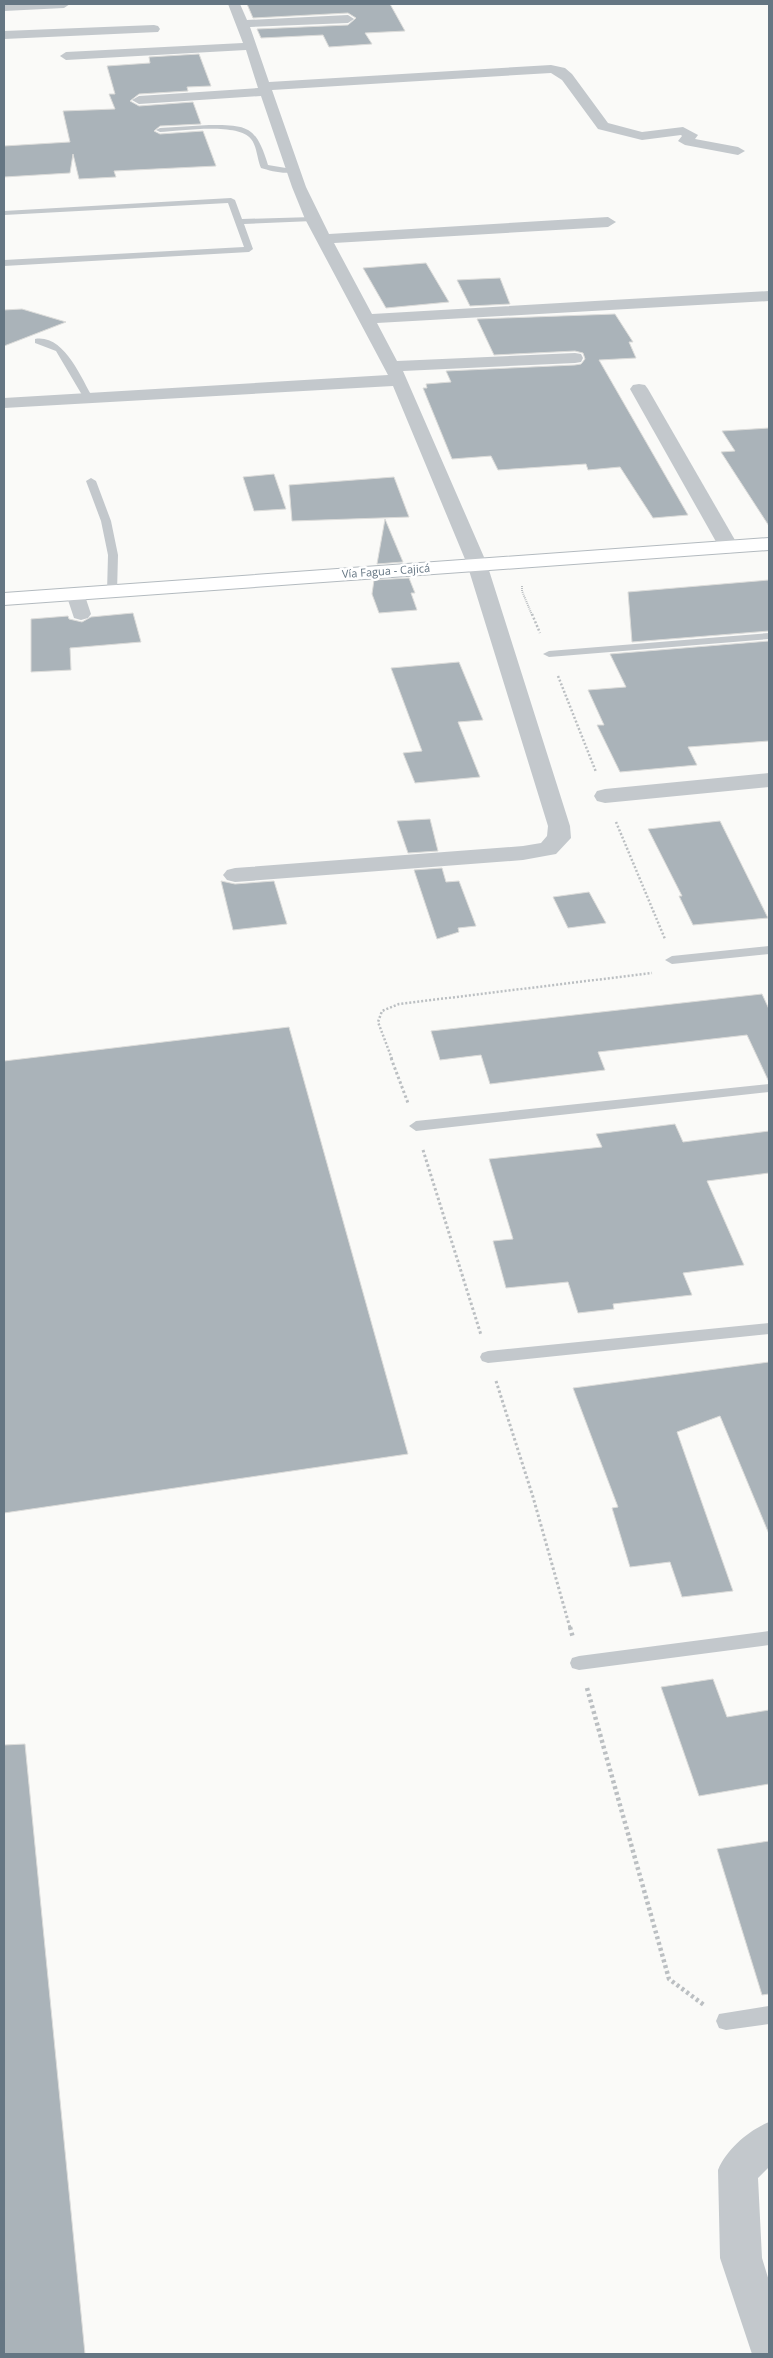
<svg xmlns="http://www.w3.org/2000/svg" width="773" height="2358" viewBox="0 0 773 2358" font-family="'Open Sans',sans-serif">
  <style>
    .building { fill: #aab3b9; stroke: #dcdcda }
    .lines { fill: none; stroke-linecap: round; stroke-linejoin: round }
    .secondary-casing { stroke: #b3babf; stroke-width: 2 }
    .path-far3 { stroke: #bbbfc2; stroke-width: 2; stroke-dasharray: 1 1; stroke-linecap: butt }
    .path-far2 { stroke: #bbbfc2; stroke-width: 2.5; stroke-dasharray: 2 2; stroke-linecap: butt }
    .path-far1 { stroke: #bbbfc2; stroke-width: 3; stroke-dasharray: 2.5 2.5; stroke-linecap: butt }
    .path { stroke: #bbbfc2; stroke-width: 4.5; stroke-dasharray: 3 3; stroke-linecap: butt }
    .lane { fill: #c3c8cc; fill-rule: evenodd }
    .street { fill: #c3c8cc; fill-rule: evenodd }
    .secondary { fill: #fff; fill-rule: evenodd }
    .labels { text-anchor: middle; stroke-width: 5; stroke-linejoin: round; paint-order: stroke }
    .far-street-label { font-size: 11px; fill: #657683; stroke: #fff }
  </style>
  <rect width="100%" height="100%" fill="#fafaf8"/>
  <!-- building -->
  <g class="building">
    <polygon points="247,4 390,4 405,31 365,33 372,44 329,47 323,35 261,38 257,29 348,25 356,18 348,13 253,18"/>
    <polygon points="199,54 211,86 187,87 188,91 139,94 130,101 139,106 193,102 201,124 160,126 154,131 160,134 203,131 216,166 114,171 116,177 79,179 73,154 70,173 4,177 4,146 70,142 63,111 115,109 109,94 115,94 107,66 150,63 149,57"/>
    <polygon points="426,263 449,302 386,308 363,268"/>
    <polygon points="500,278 510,304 470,306 457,280"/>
    <polygon points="22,309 66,322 4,346 4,310"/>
    <polygon points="615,314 633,342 629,342 636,358 599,360 688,515 653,518 620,467 588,470 586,464 498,470 491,456 452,459 423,388 427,388 426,384 451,382 446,371 575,365 581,364 585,359 583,353 575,351 494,355 477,319"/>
    <polygon points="769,428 769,526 721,452 735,451 722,431"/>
    <polygon points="274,474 286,509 254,511 243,477"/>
    <polygon points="394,477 409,517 292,521 289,485"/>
    <polygon points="385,519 403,562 377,564"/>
    <polygon points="409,578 415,593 411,593 417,610 379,613 372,594 374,580"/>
    <polygon points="769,580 769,631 632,642 628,592"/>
    <polygon points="133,613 141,642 70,648 71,670 31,672 31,619 68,616 69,619 82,622 91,617"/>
    <polygon points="769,641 769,741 688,747 697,765 620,772 597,725 604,725 588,690 626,687 610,654"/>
    <polygon points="459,662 483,720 458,722 480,777 415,783 403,753 422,751 391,668"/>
    <polygon points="430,819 438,851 408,853 397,821"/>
    <polygon points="720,821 768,918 693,925 679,896 682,896 648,829"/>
    <polygon points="442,868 446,882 459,881 476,926 458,928 459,932 437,939 414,870"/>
    <polygon points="221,881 235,884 274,881 287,924 233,930"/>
    <polygon points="589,892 606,923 568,928 553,897"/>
    <polygon points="762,994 769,1009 769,1082 747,1035 598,1052 605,1070 490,1084 481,1055 440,1060 431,1031"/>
    <polygon points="289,1027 408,1454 4,1513 4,1061"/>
    <polygon points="675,1124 683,1142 769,1131 769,1173 707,1181 744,1265 683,1273 692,1295 613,1304 614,1309 578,1313 568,1282 506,1288 493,1241 513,1239 489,1159 602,1147 596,1134"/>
    <polygon points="769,1362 769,1534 720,1416 677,1432 733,1591 682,1597 670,1562 630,1567 612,1508 618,1507 573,1388"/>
    <polygon points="713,1679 727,1717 769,1710 769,1784 699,1796 661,1687"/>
    <polygon points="25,1744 85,2354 4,2354 4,1745"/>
    <polygon points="769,1841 769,1994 762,1995 717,1849"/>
  </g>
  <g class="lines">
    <!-- secondary casing -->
    <g class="secondary-casing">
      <polygon id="secondary" points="769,538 769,550 4,605 4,593"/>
    </g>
    <!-- path-far3 -->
    <polyline class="path-far3" points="522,586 522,591 532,615"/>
    <!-- path-far2 -->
    <g class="path-far2">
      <polyline points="532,614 540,633"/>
      <polyline points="558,676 596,772"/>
      <polyline points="616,822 665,939"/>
      <polyline points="392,1059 378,1022 382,1011 399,1004 652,973"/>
    </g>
    <!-- path-far1 -->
    <g class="path-far1">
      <polyline points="391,1058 408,1103"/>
      <polyline points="423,1150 481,1335"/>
      <polyline points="496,1381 533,1497 570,1628"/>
    </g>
    <!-- path -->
    <g class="path">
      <polyline points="570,1627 573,1638"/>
      <polyline points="587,1688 669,1979 704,2005"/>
    </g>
    <!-- lane -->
    <g class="lane">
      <path d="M 209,125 C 248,125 256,126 268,165 L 298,170 C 289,176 271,171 261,168 C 257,159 257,146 251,139 C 238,122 180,131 160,132 L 156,130 L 160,128 Z"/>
      <polygon points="231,198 235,200 242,219 313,217 317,219 313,221 244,224 253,249 249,252 4,266 4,260 244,247 228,203 4,215 4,211"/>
      <path d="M 35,339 C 64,334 81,378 93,398 L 91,400 L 85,400 L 56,351 L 35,343 Z"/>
      <polygon points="91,478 96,481 111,521 118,555 117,592 112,595 107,592 108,555 101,521 86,481"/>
      <polygon points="769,633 769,639 549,657 543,654 549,651"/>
      <polygon points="769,946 769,954 672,964 665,960 672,956"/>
      <polygon points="769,1084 769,1092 416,1131 409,1126 416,1121"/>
      <polygon points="769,1323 769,1334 488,1363 482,1361 480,1357 482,1353 488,1351"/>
      <polygon points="769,1631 769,1645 579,1670 572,1668 570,1663 572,1658 579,1656"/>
      <polygon points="769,2006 769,2024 726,2030 719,2028 716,2021 719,2014"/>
    </g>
    <!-- street -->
    <g class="street">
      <polygon points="4,4 70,4 64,8 4,11"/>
      <polygon points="228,4 240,4 247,20 348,15 354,19 348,23 250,27 269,82 551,65 565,68 572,74 608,123 642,132 683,127 698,135 695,139 738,147 745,151 738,155 685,145 678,141 682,136 681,135 642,140 598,129 562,80 551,73 272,90 306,187 329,234 608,217 616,222 608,227 334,243 372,314 769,291 769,301 377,323 397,361 575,353 581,354 583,358 581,362 575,363 403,371 487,564 570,826 571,838 556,854 523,860 235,882 227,880 223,875 227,870 235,868 523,846 541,843 547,836 548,826 467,564 393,386 4,408 4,398 388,375 305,219 292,187 261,96 139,104 132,100 139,96 258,88 246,50 66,60 60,56 66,52 243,43"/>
      <polygon points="154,25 158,26 160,29 158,32 4,39 4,31"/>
      <polygon points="639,384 645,385 648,389 739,547 736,551 729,553 722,551 719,547 630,389 633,385"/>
      <polygon points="76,588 83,590 91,614 88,618 81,620 74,618 66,594 69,590"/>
      <polygon points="769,773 769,787 605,803 597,801 594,796 597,791 605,789"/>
      <path d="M 769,2122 L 769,2167 L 758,2178 L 762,2258 L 769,2281 L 769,2354 L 752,2354 L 720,2258 L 718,2170 C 727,2149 748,2131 769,2122 Z"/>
    </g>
    <!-- secondary -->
    <use href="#secondary" class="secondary"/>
  </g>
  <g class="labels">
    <!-- far-street labels -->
    <g class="far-street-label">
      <text transform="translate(386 571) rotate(-4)" y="4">Vía Fagua - Cajicá</text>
    </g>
  </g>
  <!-- border -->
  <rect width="773" height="2358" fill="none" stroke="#657683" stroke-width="10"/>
</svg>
